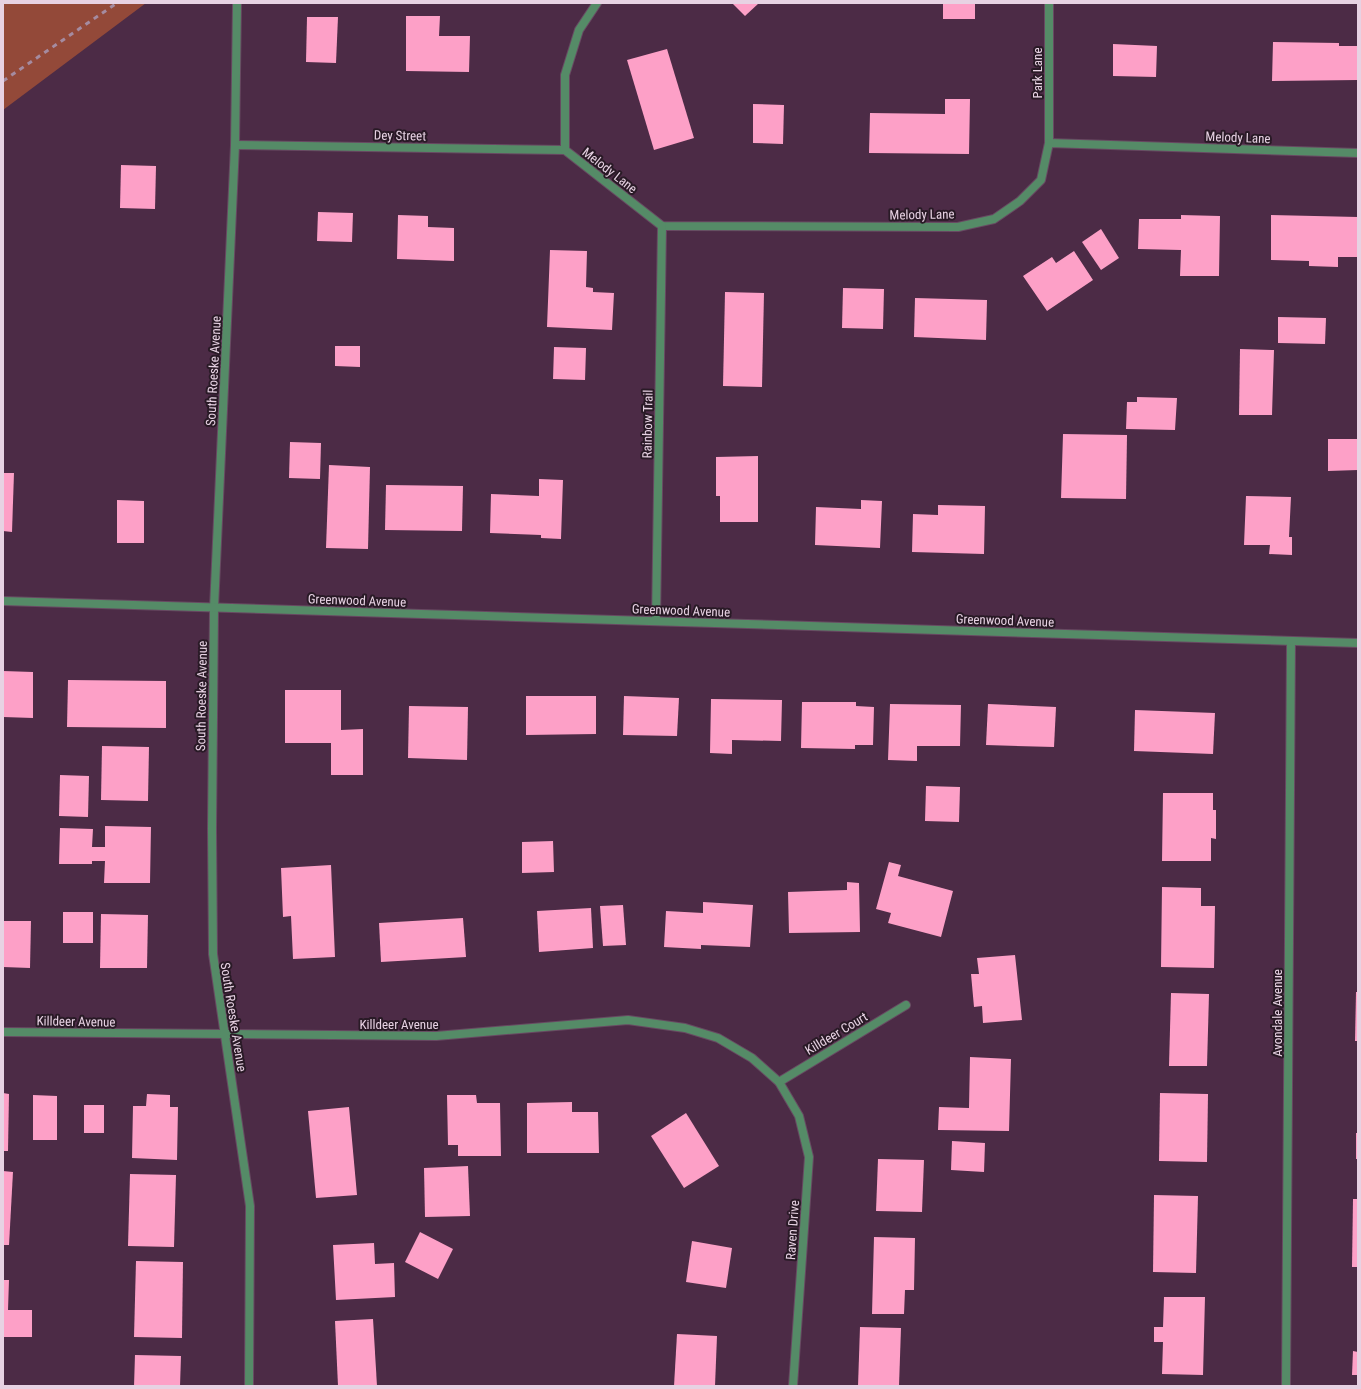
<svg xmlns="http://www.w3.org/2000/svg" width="1361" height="1389" viewBox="0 0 1361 1389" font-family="'Roboto Condensed',sans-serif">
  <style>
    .green { fill: #934939 }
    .building { fill: #fda0c7 }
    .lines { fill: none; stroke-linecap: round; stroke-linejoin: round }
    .minor-casing { stroke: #684962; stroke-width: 10 }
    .tertiary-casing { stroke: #684962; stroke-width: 10 }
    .minor { stroke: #558b67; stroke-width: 8 }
    .tertiary { stroke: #558b67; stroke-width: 8 }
    .rail { stroke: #a58ba0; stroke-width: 3; stroke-dasharray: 5 5; stroke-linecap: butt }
    .labels { text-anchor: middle; stroke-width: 4; stroke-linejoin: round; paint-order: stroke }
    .street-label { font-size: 13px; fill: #e7d2e3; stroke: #291a26 }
  </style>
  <rect width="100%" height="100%" fill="#4c2b46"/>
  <!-- green -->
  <polygon class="green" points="3,3 146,3 3,110"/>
  <!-- building -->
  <g class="building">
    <polygon points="732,3 759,3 745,16"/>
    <rect x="943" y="3" width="32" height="16"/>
    <polygon points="406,16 440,16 439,36 470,36 469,72 406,71"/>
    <polygon points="307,17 338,17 336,63 306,62"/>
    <polygon points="1273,42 1339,43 1339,46 1358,46 1358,80 1272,81"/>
    <polygon points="1113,44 1157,46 1156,77 1113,76"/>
    <polygon points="667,49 694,138 654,150 627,60"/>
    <polygon points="945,99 970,99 969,154 869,153 870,113 945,114"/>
    <polygon points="753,104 784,105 783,144 753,143"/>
    <polygon points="121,165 156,166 155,209 120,208"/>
    <polygon points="318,212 353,213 352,242 317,241"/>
    <polygon points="398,215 428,216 428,227 454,228 454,261 397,259"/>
    <polygon points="1181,215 1220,216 1219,276 1180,276 1181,250 1138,249 1139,219 1181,219"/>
    <polygon points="1271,215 1358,217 1358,257 1338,257 1338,267 1309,266 1309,261 1271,260"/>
    <polygon points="1101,229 1119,258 1101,270 1082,242"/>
    <polygon points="550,250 587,251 586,287 593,288 593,292 614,293 612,330 547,327"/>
    <polygon points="1074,251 1093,280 1047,311 1023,276 1052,257 1056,263"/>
    <polygon points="843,288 884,289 883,329 842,328"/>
    <polygon points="725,292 764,293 762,387 723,386"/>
    <polygon points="915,298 987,300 986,340 914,337"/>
    <polygon points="1278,317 1326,318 1325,344 1278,343"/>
    <polygon points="335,346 360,346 360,367 335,366"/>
    <polygon points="554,347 586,348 585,380 553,379"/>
    <polygon points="1240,349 1274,350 1272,415 1239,415"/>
    <polygon points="1137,397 1177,398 1175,430 1126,429 1127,402 1137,402"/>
    <polygon points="1063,434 1127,435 1126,499 1061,498"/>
    <polygon points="1328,439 1358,439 1358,470 1328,471"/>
    <polygon points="290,442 321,443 320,479 289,478"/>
    <polygon points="758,456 758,522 720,522 720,496 716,496 716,457"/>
    <polygon points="329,465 370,467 368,549 326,548"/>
    <polygon points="3,473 14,473 12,532 3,531"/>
    <polygon points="539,479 563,480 561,539 541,538 541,535 490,533 491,494 539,496"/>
    <polygon points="386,485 463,486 462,531 385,530"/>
    <polygon points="1246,496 1291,497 1289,537 1292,537 1292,555 1269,554 1270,545 1244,545"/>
    <polygon points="117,500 144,501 144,543 117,543"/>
    <polygon points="861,500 882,501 880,548 815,545 816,507 861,509"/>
    <polygon points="938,505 985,506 984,554 912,552 913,514 938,515"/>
    <polygon points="3,671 33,672 33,718 3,717"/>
    <polygon points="68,680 166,681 166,728 67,727"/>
    <polygon points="285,690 341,690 341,730 363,729 363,775 331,775 331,743 285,743"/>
    <polygon points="526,696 596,696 596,734 526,735"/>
    <polygon points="624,696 679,698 677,736 623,735"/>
    <polygon points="711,699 782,700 781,741 732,740 732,754 710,753"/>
    <polygon points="802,702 856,702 856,706 874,707 873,745 855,745 855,749 801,748"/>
    <polygon points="890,704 961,705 960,746 917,746 917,761 888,760"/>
    <polygon points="988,704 1056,707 1054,747 986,745"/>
    <polygon points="409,706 468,707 467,760 408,758"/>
    <polygon points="1135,710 1215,713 1213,754 1134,751"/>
    <polygon points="102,746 149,747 148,801 101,800"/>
    <polygon points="60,775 89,776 88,817 59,816"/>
    <polygon points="926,786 960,787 959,822 925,821"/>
    <polygon points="1163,793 1213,793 1213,810 1216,810 1216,839 1211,838 1211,861 1162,861"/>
    <polygon points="105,826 151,827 150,883 104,883 105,861 92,861 92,864 59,864 60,828 93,829 92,847 105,847"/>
    <polygon points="553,841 554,872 522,873 522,842"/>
    <polygon points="889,862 901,865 898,876 953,891 941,937 888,923 891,913 876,909"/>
    <polygon points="331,865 335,957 293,959 291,916 283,917 281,868"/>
    <polygon points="847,882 859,883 860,932 789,933 788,892 847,890"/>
    <polygon points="1162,887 1201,888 1201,906 1215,906 1214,968 1161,967"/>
    <polygon points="703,902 753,905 750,947 701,945 701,949 664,947 666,911 703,913"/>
    <polygon points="623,905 626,945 603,946 600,906"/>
    <polygon points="591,908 593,948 539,952 537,911"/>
    <rect x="63" y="912" width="30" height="31"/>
    <polygon points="101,914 148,915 147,968 100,968"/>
    <polygon points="463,918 466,957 381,962 379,923"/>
    <polygon points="3,921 31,921 30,968 3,967"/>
    <polygon points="1015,955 1022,1020 983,1023 982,1006 974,1007 971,974 979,974 977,958"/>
    <polygon points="1356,992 1358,992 1358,1041 1355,1041"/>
    <polygon points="1171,993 1209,994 1207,1066 1169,1066"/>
    <polygon points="970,1057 1011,1059 1009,1131 938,1130 939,1107 969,1108"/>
    <polygon points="3,1093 9,1094 8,1151 3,1151"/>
    <polygon points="1160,1093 1208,1094 1207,1162 1159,1161"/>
    <polygon points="147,1094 170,1095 170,1107 178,1107 177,1160 132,1158 133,1106 146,1106"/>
    <polygon points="33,1095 57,1096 57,1140 33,1140"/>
    <polygon points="447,1095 476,1095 477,1103 500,1103 501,1156 458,1156 458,1145 448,1145"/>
    <polygon points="572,1102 572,1112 598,1112 599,1153 527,1153 527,1103"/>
    <rect x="84" y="1105" width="20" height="28"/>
    <polygon points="349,1107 357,1195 316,1198 308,1111"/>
    <polygon points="686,1113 719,1166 684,1188 651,1136"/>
    <rect x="1356" y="1133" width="2" height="26"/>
    <polygon points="952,1141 985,1143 984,1172 951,1170"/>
    <polygon points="878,1159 924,1160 922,1212 876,1211"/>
    <polygon points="468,1166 470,1216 425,1217 424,1168"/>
    <polygon points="3,1171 13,1172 9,1245 3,1245"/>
    <polygon points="130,1174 176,1175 174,1247 128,1246"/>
    <polygon points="1154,1195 1198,1196 1196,1273 1153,1272"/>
    <polygon points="1353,1199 1358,1199 1358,1267 1352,1267"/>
    <polygon points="420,1232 453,1249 438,1279 405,1262"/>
    <polygon points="874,1237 915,1238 914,1290 905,1290 904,1314 872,1314"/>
    <polygon points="692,1241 732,1248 726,1288 686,1282"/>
    <polygon points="374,1243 375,1264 394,1263 395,1297 336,1300 333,1245"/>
    <polygon points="136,1261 183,1262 182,1338 134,1337"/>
    <polygon points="3,1280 9,1280 8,1310 32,1310 32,1337 3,1337"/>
    <polygon points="1164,1297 1205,1297 1203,1375 1162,1374 1163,1342 1154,1342 1154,1327 1163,1327"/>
    <polygon points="373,1319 377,1386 338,1386 335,1321"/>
    <polygon points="860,1327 901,1328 899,1386 858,1386"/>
    <polygon points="677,1334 717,1336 715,1386 674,1386"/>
    <polygon points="1353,1351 1358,1352 1358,1375 1352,1375"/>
    <polygon points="135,1355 181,1356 180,1386 134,1386"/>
  </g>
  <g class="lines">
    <!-- minor casing -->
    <g class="minor-casing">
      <g id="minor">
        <polyline points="1049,143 1049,3"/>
        <polyline points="235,145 565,150"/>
        <polyline points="565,150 662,226 958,227 994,219 1020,201 1041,180 1049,143 1358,153"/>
        <polyline points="565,150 565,75 579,30 597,3"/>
        <polyline points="656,621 662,226"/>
        <polyline points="3,1032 436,1036 628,1020 685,1028 718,1038 752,1058 779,1082 799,1116 809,1157 793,1386"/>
        <polyline points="779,1082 906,1005"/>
        <polyline points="1286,1386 1291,641"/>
      </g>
    </g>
    <!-- tertiary casing -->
    <g class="tertiary-casing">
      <g id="tertiary">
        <polyline points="237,3 235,145 214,608 212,829 213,954 250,1206 249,1386"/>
        <polyline points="3,601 1358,643"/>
      </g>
    </g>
    <!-- minor -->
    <use href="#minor" class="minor"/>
    <!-- tertiary -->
    <use href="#tertiary" class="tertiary"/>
    <!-- rail -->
    <polyline class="rail" points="3,81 117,3"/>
  </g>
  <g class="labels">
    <!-- street labels -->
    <g class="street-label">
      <text transform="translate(1037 73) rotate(-90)" y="5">Park Lane</text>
      <text transform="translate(400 135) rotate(1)" y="5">Dey Street</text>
      <text transform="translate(1238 137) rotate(2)" y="5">Melody Lane</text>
      <text transform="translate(610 170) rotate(38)" y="5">Melody Lane</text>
      <text transform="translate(922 214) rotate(-1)" y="5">Melody Lane</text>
      <text transform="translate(213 371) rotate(-87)" y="5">South Roeske Avenue</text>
      <text transform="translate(647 424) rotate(-89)" y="5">Rainbow Trail</text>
      <text transform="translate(357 600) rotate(2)" y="5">Greenwood Avenue</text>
      <text transform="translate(681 610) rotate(2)" y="5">Greenwood Avenue</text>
      <text transform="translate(1005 620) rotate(2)" y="5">Greenwood Avenue</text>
      <text transform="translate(201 696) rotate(-89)" y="5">South Roeske Avenue</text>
      <text transform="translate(1277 1013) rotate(-90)" y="5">Avondale Avenue</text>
      <text transform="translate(234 1017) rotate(81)" y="5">South Roeske Avenue</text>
      <text transform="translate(76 1021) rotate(1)" y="5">Killdeer Avenue</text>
      <text x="399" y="1029">Killdeer Avenue</text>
      <text transform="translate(836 1033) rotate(-31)" y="5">Killdeer Court</text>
      <text transform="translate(792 1230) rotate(-86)" y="5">Raven Drive</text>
    </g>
  </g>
  <!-- border -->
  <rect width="1361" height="1389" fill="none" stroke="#e7d2e3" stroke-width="8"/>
</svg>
